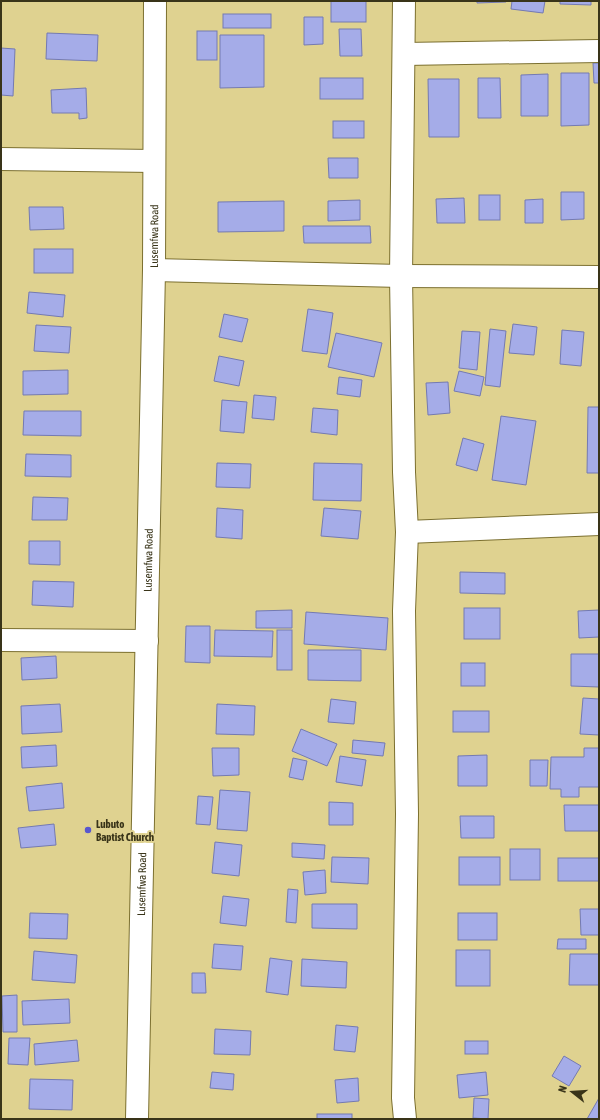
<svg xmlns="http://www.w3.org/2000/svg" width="600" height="1120" viewBox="0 0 600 1120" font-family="'Asap Condensed',sans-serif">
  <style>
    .building { fill: #a5ace8; stroke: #747ab2 }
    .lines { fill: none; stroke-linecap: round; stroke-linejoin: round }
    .minor-casing { stroke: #7c7030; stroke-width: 24 }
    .tertiary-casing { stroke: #7c7030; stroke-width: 24 }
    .minor { stroke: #fff; stroke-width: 22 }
    .tertiary { stroke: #fff; stroke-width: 22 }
    .poi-dot { fill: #5857ce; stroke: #dfd290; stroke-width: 1.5 }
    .labels { text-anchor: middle; stroke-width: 4; stroke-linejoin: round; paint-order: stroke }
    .street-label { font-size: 11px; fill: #393419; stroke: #dfd290 }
    .poi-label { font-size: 11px; font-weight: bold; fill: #393419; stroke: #dfd290; text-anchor: start }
  </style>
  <rect width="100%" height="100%" fill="#dfd290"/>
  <!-- building -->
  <g class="building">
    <rect x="331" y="1" width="35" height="21"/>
    <polygon points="477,1 506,1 506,2 477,3"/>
    <polygon points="512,1 545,1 543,13 511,9"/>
    <polygon points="560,1 591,1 591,5 560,4"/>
    <rect x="223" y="14" width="48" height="14"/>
    <polygon points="304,17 323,17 323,44 304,45"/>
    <polygon points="339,29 361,29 362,56 340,56"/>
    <rect x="197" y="31" width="20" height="29"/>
    <polygon points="47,33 98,35 97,61 46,59"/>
    <polygon points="220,35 264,35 264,87 220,88"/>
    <polygon points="1,48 15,49 13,96 1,95"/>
    <polygon points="593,63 599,63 599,83 594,83"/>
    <polygon points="561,73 589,73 589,125 561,126"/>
    <polygon points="548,74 548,116 521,116 521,75"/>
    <rect x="320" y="78" width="43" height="21"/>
    <polygon points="478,78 500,78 501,118 478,118"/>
    <polygon points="428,79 459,79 459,137 429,137"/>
    <polygon points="86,88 87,118 79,119 79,113 52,113 51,90"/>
    <rect x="333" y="121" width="31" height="17"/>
    <polygon points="328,158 358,158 358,178 329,178"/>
    <polygon points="561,192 584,192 584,219 561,220"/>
    <rect x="479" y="195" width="21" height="25"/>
    <polygon points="464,198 465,223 437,223 436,199"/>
    <polygon points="543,199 543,223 525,223 525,200"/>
    <polygon points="360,200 360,220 328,221 328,201"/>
    <polygon points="284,201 284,231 218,232 218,202"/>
    <polygon points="29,207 63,207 64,229 30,230"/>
    <polygon points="303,226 370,226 371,243 304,243"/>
    <rect x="34" y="249" width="39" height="24"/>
    <polygon points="29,292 65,295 63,317 27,313"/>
    <polygon points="308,309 333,313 327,354 302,351"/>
    <polygon points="224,314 248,319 242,342 219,337"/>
    <polygon points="513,324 537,327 534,355 509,353"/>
    <polygon points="36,325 71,327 69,353 34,351"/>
    <polygon points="490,329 506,331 500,387 485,385"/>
    <polygon points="562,330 584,332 581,366 560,364"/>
    <polygon points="462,331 480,332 477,370 459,368"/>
    <polygon points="336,333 382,343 374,377 328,367"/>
    <polygon points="219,356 244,361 239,386 214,381"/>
    <polygon points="68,370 68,394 23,395 23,371"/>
    <polygon points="459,371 484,377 480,396 454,391"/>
    <polygon points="339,377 362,380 360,397 337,394"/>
    <polygon points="448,382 450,413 428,415 426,383"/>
    <polygon points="254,395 276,397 274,420 252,418"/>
    <polygon points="222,400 247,402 244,433 220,431"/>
    <polygon points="588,407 599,407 599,473 587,473"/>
    <polygon points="313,408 338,410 337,435 311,432"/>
    <polygon points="24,411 81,411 81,436 23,435"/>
    <polygon points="501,416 536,421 526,485 492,480"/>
    <polygon points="463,438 484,444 477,471 456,465"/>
    <polygon points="26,454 71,455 71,477 25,476"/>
    <polygon points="217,463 251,464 250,488 216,487"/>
    <polygon points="314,463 362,464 361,501 313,500"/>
    <polygon points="33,497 68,498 67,520 32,520"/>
    <polygon points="217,508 243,510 242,539 216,537"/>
    <polygon points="324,508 361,511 358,539 321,536"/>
    <polygon points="29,541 60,541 60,565 29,564"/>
    <polygon points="460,572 505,573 505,594 460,593"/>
    <polygon points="33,581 74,582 73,607 32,605"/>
    <rect x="464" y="608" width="36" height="31"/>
    <polygon points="292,610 292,628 256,628 256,611"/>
    <polygon points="599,610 599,637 579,638 578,611"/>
    <polygon points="306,612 388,618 386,650 304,644"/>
    <polygon points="186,626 210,626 210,663 185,662"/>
    <polygon points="215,630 273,631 272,657 214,656"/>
    <rect x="277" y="630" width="15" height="40"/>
    <polygon points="308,650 361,650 361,681 308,680"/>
    <polygon points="571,654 599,654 599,687 571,686"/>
    <polygon points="56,656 57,678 22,680 21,658"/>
    <rect x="461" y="663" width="24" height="23"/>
    <polygon points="583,698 599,699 599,735 580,734"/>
    <polygon points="331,699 356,702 354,724 328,722"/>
    <polygon points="60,704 62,732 22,734 21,706"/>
    <polygon points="217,704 255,706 254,735 216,734"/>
    <rect x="453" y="711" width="36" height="21"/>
    <polygon points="301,729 337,744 327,766 292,751"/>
    <polygon points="353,740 385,743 383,756 352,753"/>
    <polygon points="56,745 57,766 22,768 21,747"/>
    <polygon points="212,748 239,748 239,775 213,776"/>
    <polygon points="584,748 599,748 599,787 579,787 579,797 561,797 561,789 550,789 551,757 584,757"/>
    <polygon points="487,755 487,786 458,786 458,756"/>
    <polygon points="340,756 366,760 362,786 336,782"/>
    <polygon points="293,758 307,761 303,780 289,777"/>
    <polygon points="530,760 548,760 547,786 530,786"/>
    <polygon points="62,783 64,808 29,811 26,787"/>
    <polygon points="220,790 250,792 247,831 217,829"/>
    <polygon points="198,796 213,797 210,825 196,824"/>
    <polygon points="329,802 353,803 353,825 329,825"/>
    <polygon points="564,805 599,805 599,831 565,831"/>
    <polygon points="460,816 494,816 494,838 461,838"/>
    <polygon points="54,824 56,845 21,848 18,828"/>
    <polygon points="215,842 242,845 239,876 212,873"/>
    <polygon points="292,843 325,845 324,859 292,857"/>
    <rect x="510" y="849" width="30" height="31"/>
    <polygon points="332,857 369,858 368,884 331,882"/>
    <rect x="459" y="857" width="41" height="28"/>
    <rect x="558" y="858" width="41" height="23"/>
    <polygon points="325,870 326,893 305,895 303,872"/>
    <polygon points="288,889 298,890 296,923 286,922"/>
    <polygon points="223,896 249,899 246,926 220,923"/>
    <polygon points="312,904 357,904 357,929 312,928"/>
    <polygon points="580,909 599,909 599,935 581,935"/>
    <polygon points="30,913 68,914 67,939 29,938"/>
    <rect x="458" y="913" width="39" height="27"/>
    <polygon points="558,939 586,939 586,949 557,949"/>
    <polygon points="214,944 243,946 241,970 212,968"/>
    <rect x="456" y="950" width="34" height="36"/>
    <polygon points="34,951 77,955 75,983 32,980"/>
    <polygon points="570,954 599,954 599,985 569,985"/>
    <polygon points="270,958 292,961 288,995 266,992"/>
    <polygon points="302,959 347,962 346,988 301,986"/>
    <polygon points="192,973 205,973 206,993 192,993"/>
    <polygon points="17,995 17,1032 3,1032 2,996"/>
    <polygon points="69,999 70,1023 23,1025 22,1001"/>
    <polygon points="336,1025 358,1027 355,1052 334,1050"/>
    <polygon points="215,1029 251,1031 250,1055 214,1054"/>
    <polygon points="9,1038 30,1038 28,1065 8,1064"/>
    <polygon points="77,1040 79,1061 35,1065 34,1044"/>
    <rect x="465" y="1041" width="23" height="13"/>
    <polygon points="564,1056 581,1066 569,1086 552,1076"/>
    <polygon points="212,1072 234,1074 233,1090 210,1088"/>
    <polygon points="486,1072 488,1095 459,1098 457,1075"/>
    <polygon points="358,1078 359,1101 337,1103 335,1080"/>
    <polygon points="30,1079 73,1080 72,1110 29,1109"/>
    <polygon points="474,1098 489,1099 488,1119 473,1118"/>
    <polygon points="599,1098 599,1119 587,1119"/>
    <rect x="317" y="1114" width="35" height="5"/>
  </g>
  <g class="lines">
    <!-- minor casing -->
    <g class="minor-casing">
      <g id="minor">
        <polyline points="404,1 401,276 404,472 407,532 404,611 407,814 403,1098 405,1119"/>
        <polyline points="404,54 599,51"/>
        <polyline points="1,159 154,161"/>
        <polyline points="407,532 599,524"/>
      </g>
    </g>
    <!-- tertiary casing -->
    <g class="tertiary-casing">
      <g id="tertiary">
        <polyline points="154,270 401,276 599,277"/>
        <polyline points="1,640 147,641"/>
        <path id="s1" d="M 137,1119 L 154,270 L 155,1"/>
      </g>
    </g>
    <!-- minor -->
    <use href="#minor" class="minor"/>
    <!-- tertiary -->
    <use href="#tertiary" class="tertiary"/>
  </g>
  <!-- markers -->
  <circle class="poi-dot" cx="88" cy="830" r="4"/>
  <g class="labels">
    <!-- street labels -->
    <g class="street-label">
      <text dy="4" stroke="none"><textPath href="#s1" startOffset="883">Lusemfwa Road</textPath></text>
      <text dy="4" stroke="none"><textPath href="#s1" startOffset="559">Lusemfwa Road</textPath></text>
      <text dy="4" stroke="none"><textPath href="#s1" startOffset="235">Lusemfwa Road</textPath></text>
    </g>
    <!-- poi labels -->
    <g class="poi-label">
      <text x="96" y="828">Lubuto<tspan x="96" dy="13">Baptist Church</tspan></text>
    </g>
  </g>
  <!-- border -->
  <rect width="600" height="1120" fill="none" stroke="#393419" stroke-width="4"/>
  <!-- north arrow -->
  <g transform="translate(572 1092) rotate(287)" stroke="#dfd290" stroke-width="3" paint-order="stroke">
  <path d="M0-3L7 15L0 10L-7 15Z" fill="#393419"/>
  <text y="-6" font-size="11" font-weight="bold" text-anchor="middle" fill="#393419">N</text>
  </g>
</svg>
